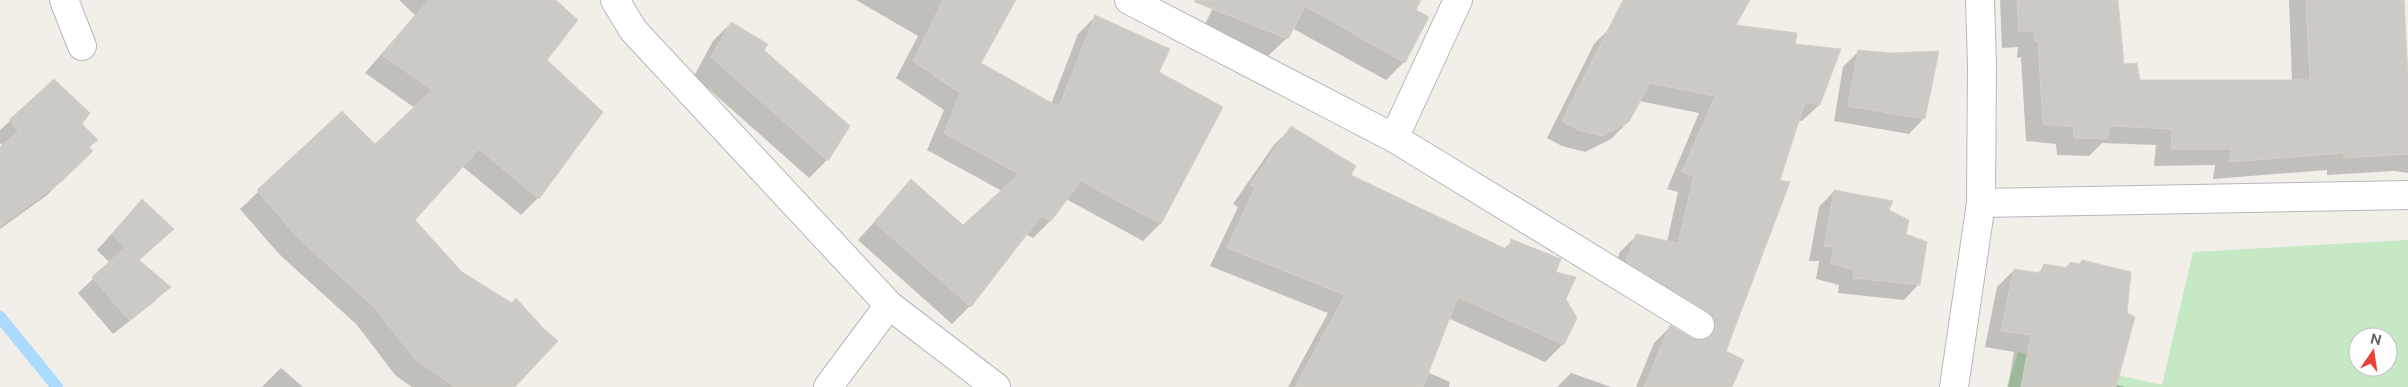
<svg xmlns="http://www.w3.org/2000/svg" width="2408" height="387" viewBox="0 0 2408 387" font-family="'Public Sans',sans-serif">
  <style>
    .green { fill: #c5e8c5; fill-rule: evenodd }
    .shadow { fill: #0003 }
    .lines { fill: none; stroke-linecap: round; stroke-linejoin: round }
    .stream { stroke: #aadaff; stroke-width: 12 }
    .building { fill: #cccac5; stroke: #d6d1c6 }
    .minor-casing { stroke: #b5b8bc; stroke-width: 30 }
    .minor { stroke: #fff; stroke-width: 28 }
  </style>
  <rect width="100%" height="100%" fill="#f1efe8"/>
  <!-- green -->
  <path class="green" d="M 2408,240 L 2408,387 L 2007,387 L 2018,352 L 2162,385 L 2193,252 ZM 2358,337 L 2388,337 L 2388,367 L 2358,367 Z"/>
  <!-- shadow -->
  <g class="shadow">
    <polygon points="399,0 554,0 545,61 538,198 521,215 462,166 413,220 514,387 412,387 396,376 356,324 279,254 240,209 342,113 375,146 415,108 365,73 415,15"/>
    <polygon points="856,0 1006,0 979,63 1051,104 1078,34 1095,17 1157,73 1222,107 1160,224 1143,241 1066,199 1050,221 1033,238 1025,234 970,306 952,324 858,240 906,187 963,227 1002,191 927,150 944,110 896,78 918,36"/>
    <polygon points="1217,0 1419,0 1414,11 1404,62 1386,80 1292,28 1287,38 1268,56 1217,36 1203,28"/>
    <polygon points="1664,0 1749,0 1734,26 1794,45 1819,105 1802,121 1798,120 1724,351 1731,387 1636,387 1654,343 1670,327 1699,342 1698,335 1610,278 1620,252 1637,235 1667,242 1678,192 1667,189 1699,113 1639,101 1628,122 1611,139 1585,152 1562,146 1547,138 1594,44 1610,28"/>
    <polygon points="2000,0 2117,0 2123,66 2139,81 2292,81 2289,0 2403,0 2408,78 2408,173 2394,171 2327,175 2327,170 2213,179 2215,165 2154,166 2156,145 2102,143 2089,156 2057,155 2056,144 2026,141 2021,57 2017,58 2018,47 2002,48"/>
    <polygon points="731,23 762,50 827,160 809,178 694,76 713,41"/>
    <polygon points="1859,51 1924,118 1909,134 1834,121 1843,67"/>
    <polygon points="49,86 96,140 88,148 91,151 46,196 0,229 0,149 3,146 0,143 0,130"/>
    <polygon points="1291,128 1349,175 1504,249 1512,241 1555,273 1563,344 1545,362 1448,318 1427,372 1450,382 1449,387 1288,387 1328,313 1210,266 1238,207 1233,204 1273,146"/>
    <polygon points="1834,191 1888,211 1904,234 1919,284 1904,300 1838,293 1839,285 1816,279 1819,261 1809,261 1819,207"/>
    <polygon points="142,200 172,229 138,261 169,287 154,302 113,334 78,293 110,263 97,250"/>
    <polygon points="2082,261 2115,384 2125,387 2008,387 2014,352 1985,347 1997,287 2014,270 2037,274 2045,266 2064,269 2070,263 2078,265"/>
    <polygon points="281,368 303,387 262,387"/>
    <polygon points="1571,373 1611,387 1557,387"/>
  </g>
  <g class="lines">
    <!-- stream -->
    <polyline class="stream" points="0,317 57,387"/>
  </g>
  <!-- building -->
  <g class="building">
    <polygon points="429,0 556,0 578,20 547,60 603,112 539,199 479,149 415,220 462,272 512,303 516,298 544,329 558,341 515,387 455,387 415,359 374,307 297,237 257,190 342,111 375,144 432,90 382,55"/>
    <polygon points="943,0 1016,0 981,63 1059,107 1095,15 1170,49 1159,72 1223,107 1161,224 1081,181 1051,221 1041,216 971,307 874,222 911,179 963,225 1019,174 944,133 960,93 913,61"/>
    <polygon points="1195,0 1421,0 1416,10 1429,17 1405,63 1305,6 1288,39 1195,2"/>
    <polygon points="1623,0 1750,0 1736,25 1797,33 1795,44 1841,49 1820,105 1805,102 1780,180 1790,182 1726,351 1744,360 1732,387 1644,387 1670,325 1692,338 1700,341 1708,338 1713,334 1716,325 1713,317 1708,312 1626,262 1636,234 1678,243 1694,176 1682,172 1715,96 1650,83 1629,122 1602,136 1578,130 1562,121"/>
    <polygon points="2017,0 2118,0 2124,64 2137,63 2140,80 2310,80 2306,0 2404,0 2408,76 2408,154 2344,158 2344,153 2229,162 2232,149 2171,149 2172,129 2110,126 2107,139 2074,138 2073,127 2043,124 2038,41 2034,41 2034,31 2019,31"/>
    <polygon points="731,22 768,44 764,50 850,126 828,161 711,57"/>
    <polygon points="1858,50 1891,53 1939,51 1925,119 1848,106"/>
    <polygon points="54,79 90,113 82,124 98,140 89,147 93,151 62,181 0,226 0,147 19,131 9,120"/>
    <polygon points="1291,126 1356,166 1351,175 1508,250 1511,239 1561,259 1556,272 1576,277 1566,299 1577,318 1564,345 1458,297 1423,387 1295,387 1345,295 1227,248 1255,188 1250,185"/>
    <polygon points="1834,190 1893,201 1889,210 1909,220 1906,234 1927,242 1920,285 1853,278 1854,270 1831,264 1834,246 1824,247"/>
    <polygon points="142,199 174,229 139,260 171,287 129,320 92,277 125,248 128,250 112,234"/>
    <polygon points="2082,260 2131,272 2127,313 2135,317 2116,387 2021,387 2031,335 2001,331 2014,269 2040,273 2044,264 2068,268 2070,262 2080,264"/>
  </g>
  <g class="lines">
    <!-- minor casing -->
    <g class="minor-casing">
      <g id="minor">
        <polyline points="64,0 82,46"/>
        <polyline points="615,0 633,30 889,305 996,387"/>
        <polyline points="1129,0 1394,138 1700,325"/>
        <polyline points="1394,138 1458,0"/>
        <polyline points="1981,203 2408,195"/>
        <polyline points="828,387 889,305"/>
        <polyline points="1954,387 1981,203 1982,65 1980,0"/>
      </g>
    </g>
    <!-- minor -->
    <use href="#minor" class="minor"/>
  </g>
  <!-- north arrow -->
  <g transform="translate(2373 352) rotate(13)"><circle r="24" fill="#ffffff" stroke="#bfc1c3"/>
  <path d="M0-4L9 19L0 12L-9 19Z" fill="#ea4335"/>
  <text y="-8" font-size="14" font-weight="bold" text-anchor="middle" fill="#5f6368">N</text>
  </g>
</svg>
